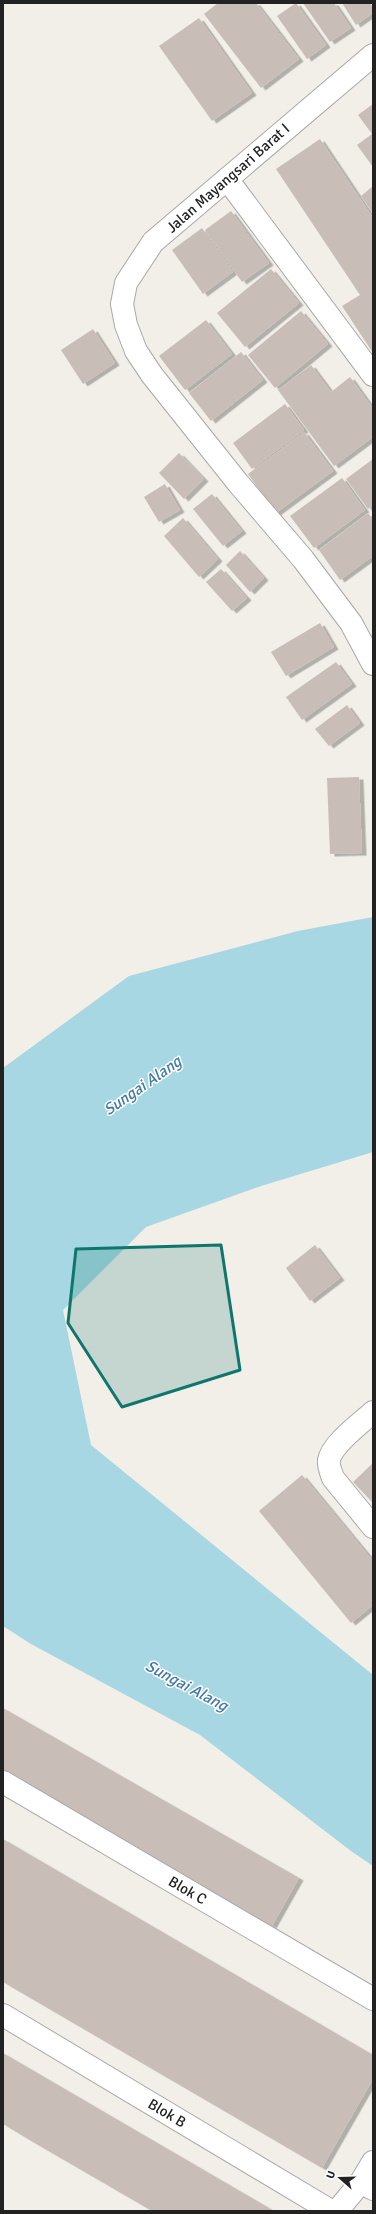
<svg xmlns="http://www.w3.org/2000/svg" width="376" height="2214" viewBox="0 0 376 2214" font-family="Signika,sans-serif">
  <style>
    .water { fill: #a6d7e2 }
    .building { fill: #c8beb7; filter: url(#shadow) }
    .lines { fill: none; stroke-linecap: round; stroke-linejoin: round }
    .minor-casing { stroke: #a9a9a9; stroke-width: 24 }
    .minor { stroke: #fff; stroke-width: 22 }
    .marked { fill: #0f766e; fill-opacity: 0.2; stroke: #0f766e; stroke-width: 3; stroke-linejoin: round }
    .labels { text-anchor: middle; stroke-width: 3; stroke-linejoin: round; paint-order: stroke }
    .street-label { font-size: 15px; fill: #222; stroke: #fff }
    .water-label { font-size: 16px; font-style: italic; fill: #4179a8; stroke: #fff }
  </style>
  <defs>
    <filter id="shadow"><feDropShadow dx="4.5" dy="2.5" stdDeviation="0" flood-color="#0004"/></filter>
  </defs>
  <rect width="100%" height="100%" fill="#f2eee8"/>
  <!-- water -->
  <polygon class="water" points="373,917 373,1152 261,1186 146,1227 63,1310 91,1445 373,1675 373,1866 351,1851 200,1735 31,1644 3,1626 3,1068 129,976 298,931"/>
  <!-- building -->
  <g class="building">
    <polygon points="218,3 256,3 299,59 261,88 204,14"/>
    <polygon points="296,3 326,45 307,59 277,16"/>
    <polygon points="303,3 334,3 351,28 330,42"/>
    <polygon points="342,3 371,3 373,13 356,25"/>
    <polygon points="199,18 252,93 212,121 159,46"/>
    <polygon points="373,104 373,167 357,145 372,134 358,115"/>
    <polygon points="320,139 373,218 373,353 342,306 360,295 276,169"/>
    <polygon points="373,186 373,214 361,196"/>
    <polygon points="231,211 269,263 242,282 205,230"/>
    <polygon points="202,228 233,272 203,294 172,250"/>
    <polygon points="271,269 299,303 245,347 217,313"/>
    <polygon points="301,311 328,344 275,388 248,355"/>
    <polygon points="206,320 232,354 185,390 159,356"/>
    <polygon points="93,329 115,363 83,384 61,350"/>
    <polygon points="241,352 263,380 211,421 189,393"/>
    <polygon points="311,365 331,392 350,377 373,409 373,437 334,466 278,390"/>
    <polygon points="285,404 304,430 252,469 233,443"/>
    <polygon points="304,432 333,471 276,513 248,474"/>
    <polygon points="179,453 204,479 184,499 159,473"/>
    <polygon points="373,459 373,505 368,509 346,479"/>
    <polygon points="342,478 365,510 314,548 290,516"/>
    <polygon points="165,484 180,510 159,522 144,497"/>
    <polygon points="212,494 242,531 223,546 193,509"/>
    <polygon points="368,513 373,520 373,556 340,580 319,550"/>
    <polygon points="183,518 218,559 199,577 164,536"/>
    <polygon points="240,551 264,578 250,592 226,565"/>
    <polygon points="221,569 247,598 232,611 206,582"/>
    <polygon points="320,623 334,647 286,676 271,652"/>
    <polygon points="336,662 352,684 302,720 286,697"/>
    <polygon points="347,705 360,723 329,746 315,729"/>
    <polygon points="359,777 362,853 330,854 327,778"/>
    <polygon points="315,1245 340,1278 310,1301 286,1268"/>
    <polygon points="373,1463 373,1503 353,1482"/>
    <polygon points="302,1475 373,1561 373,1605 351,1623 259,1511"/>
    <polygon points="3,1708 299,1878 272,1926 3,1772"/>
    <polygon points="3,1839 373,2055 373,2079 322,2168 3,1982"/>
    <polygon points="3,2053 135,2130 274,2211 152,2211 33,2142 3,2124"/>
  </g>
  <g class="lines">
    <!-- minor casing -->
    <g class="minor-casing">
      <g id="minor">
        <polyline points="373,55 153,242 126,283 122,304 126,325 136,351 152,375 238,483 303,559 351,623 373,664"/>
        <polyline points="227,179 373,375"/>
        <path d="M 373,1412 C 361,1423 332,1444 329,1460 C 328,1466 331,1472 333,1478 L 373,1527"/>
        <path id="s1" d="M 3,1782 L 373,1999"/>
        <path id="s2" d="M 3,2015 L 331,2211"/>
        <polyline points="361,2182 373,2162"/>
        <polyline points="337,2211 361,2182 373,2189"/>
      </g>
    </g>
    <!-- minor -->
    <use href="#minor" class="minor"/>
  </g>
  <!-- marked area -->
  <path class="marked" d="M 221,1245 L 240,1370 L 122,1407 L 68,1323 L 76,1249 Z"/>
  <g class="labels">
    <!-- street labels -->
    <g class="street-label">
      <text transform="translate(228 178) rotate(-41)" y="5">Jalan Mayangsari Barat I</text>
      <text dy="5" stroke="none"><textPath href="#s1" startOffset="214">Blok C</textPath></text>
      <text dy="5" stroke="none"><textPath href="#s2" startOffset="191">Blok B</textPath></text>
    </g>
    <!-- water labels -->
    <g class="water-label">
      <text transform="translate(142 1085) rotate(-35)" y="6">Sungai Alang</text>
      <text transform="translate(187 1685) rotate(28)" y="6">Sungai Alang</text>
    </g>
  </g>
  <!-- border -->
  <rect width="376" height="2214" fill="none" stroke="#222222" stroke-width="8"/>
  <!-- north arrow -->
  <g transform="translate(340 2178) rotate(290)" stroke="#ffffff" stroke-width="3" paint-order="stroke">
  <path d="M0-3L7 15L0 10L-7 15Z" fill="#222222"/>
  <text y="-6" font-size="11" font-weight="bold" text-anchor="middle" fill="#222222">U</text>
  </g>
</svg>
